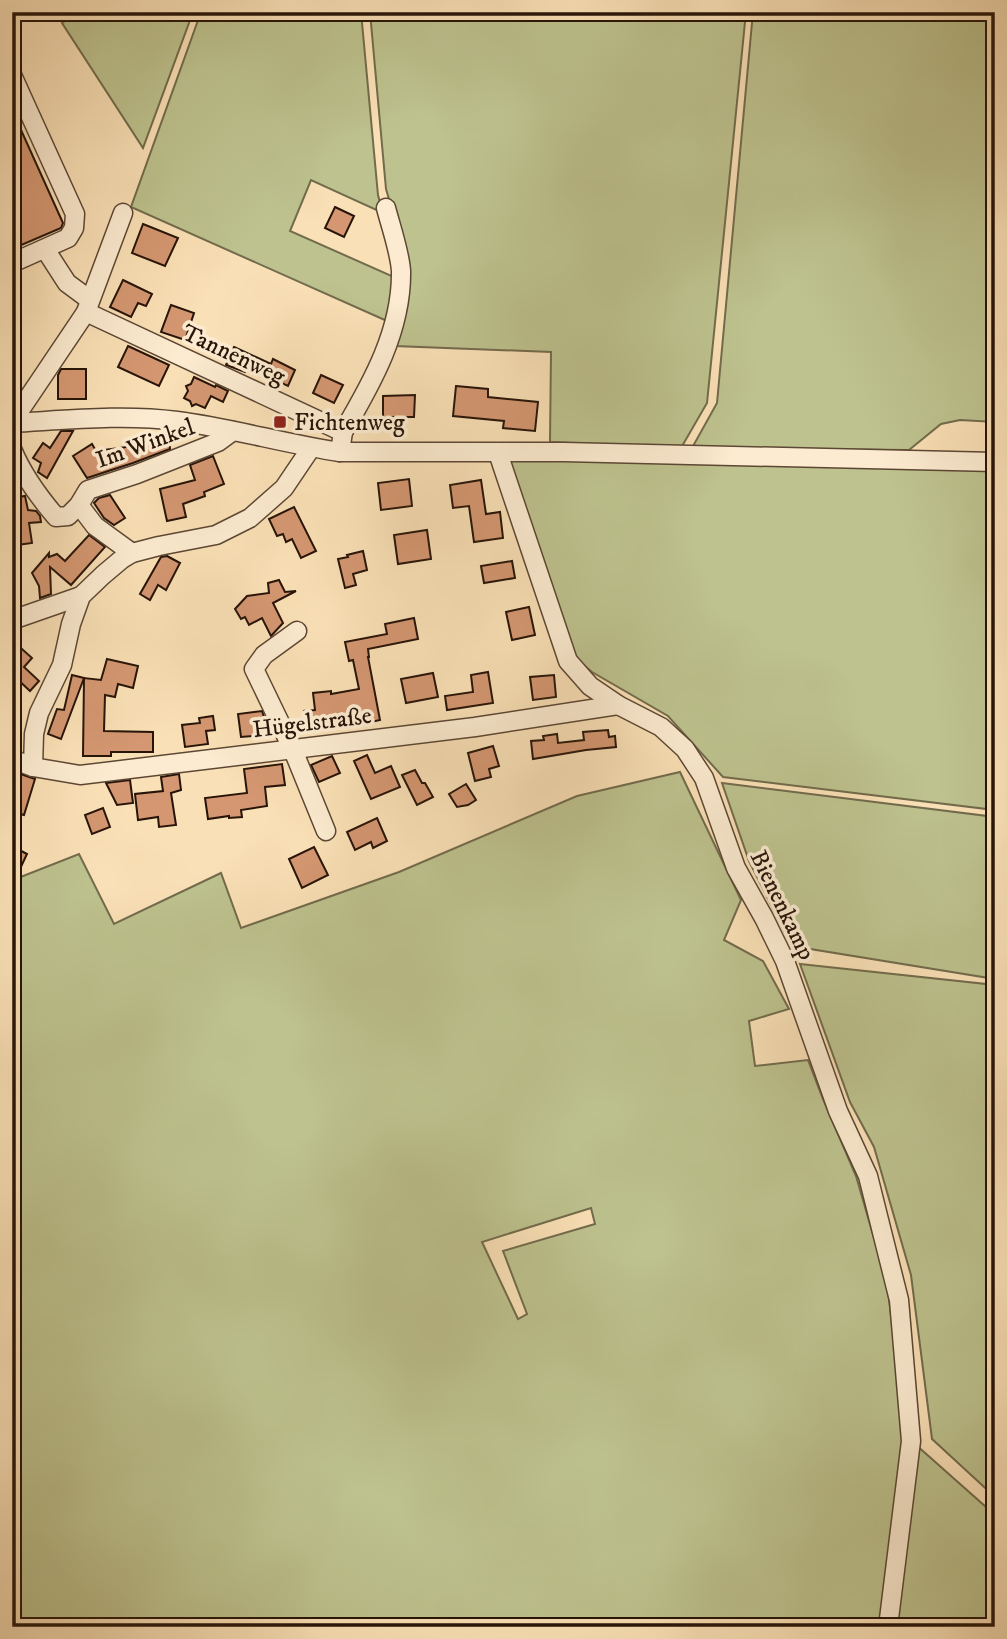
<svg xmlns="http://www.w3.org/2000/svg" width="1007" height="1639" viewBox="0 0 1007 1639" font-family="'IM FELL DW Pica',serif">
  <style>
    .green { fill: #bdc28e; stroke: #726b4c; stroke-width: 2; fill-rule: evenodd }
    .building { fill: #d49771; stroke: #271409; stroke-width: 2 }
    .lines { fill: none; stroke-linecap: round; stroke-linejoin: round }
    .minor-casing { stroke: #5c4734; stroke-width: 21 }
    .minor { stroke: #fcebd0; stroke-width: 18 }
    .poi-dot { fill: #8f2418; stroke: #fcebd0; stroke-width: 2.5 }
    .labels { text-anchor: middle; stroke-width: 7; stroke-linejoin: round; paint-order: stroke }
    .street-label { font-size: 24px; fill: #271409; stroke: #fcebd0 }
    .poi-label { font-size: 24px; fill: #271409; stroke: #fcebd0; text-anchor: start }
  </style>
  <rect width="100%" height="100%" fill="#fae0b6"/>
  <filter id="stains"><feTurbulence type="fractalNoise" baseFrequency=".00286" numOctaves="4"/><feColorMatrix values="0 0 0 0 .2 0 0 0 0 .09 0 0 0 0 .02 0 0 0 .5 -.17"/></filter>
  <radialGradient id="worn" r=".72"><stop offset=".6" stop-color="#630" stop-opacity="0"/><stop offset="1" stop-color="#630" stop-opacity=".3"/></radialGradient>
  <!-- green -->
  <g class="green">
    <polygon points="79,12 193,12 143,148 62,23"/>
    <polygon points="201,12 361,12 378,195 383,213 311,180 290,231 394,277 387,321 131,207"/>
    <polygon points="370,12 746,12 707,403 681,448 550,442 551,352 395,346 405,253 386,189"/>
    <polygon points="753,12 995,12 995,422 960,420 941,424 909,450 692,448 717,403"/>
    <polygon points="502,455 995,471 995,810 723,777 668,716 592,672 574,657"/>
    <path d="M 680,772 L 741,900 L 724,940 L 763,961 L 789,1009 L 749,1021 L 755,1066 L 808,1060 L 823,1099 L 856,1176 L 887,1283 L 907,1447 L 883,1627 L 12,1627 L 13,880 L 79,854 L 114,924 L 221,873 L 241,928 L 399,872 L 577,796 ZM 591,1208 L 595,1224 L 503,1251 L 527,1314 L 518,1319 L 482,1242 Z"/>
    <polygon points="722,783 995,817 995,979 792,946 749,861"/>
    <polygon points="800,964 995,985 995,1497 932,1439 911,1275 874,1147 850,1102"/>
    <polygon points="915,1444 995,1515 995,1627 892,1627"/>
  </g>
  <!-- building -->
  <g class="building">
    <polygon points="12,110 63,223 61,228 12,249"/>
    <polygon points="335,207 354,216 344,237 325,228"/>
    <polygon points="143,224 178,238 165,266 132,253"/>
    <polygon points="123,280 152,294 146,306 138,303 131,317 110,307"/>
    <polygon points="171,305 194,313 185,340 161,332"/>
    <polygon points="128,346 169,365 159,386 118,367"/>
    <polygon points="234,347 271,364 273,359 295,370 288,386 247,367 245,372 226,365"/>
    <polygon points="61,369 86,369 86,399 58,399 58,375"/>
    <polygon points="321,375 343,385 334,403 313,393"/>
    <polygon points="194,377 215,387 216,385 228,391 223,402 211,396 205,408 196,404 192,406 190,401 184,398 188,391 186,386 191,384"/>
    <polygon points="456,386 488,389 488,397 538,402 535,431 503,428 504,421 453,416"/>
    <polygon points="415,395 414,417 383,417 383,396"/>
    <polygon points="61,431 73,431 47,478 38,472 41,463 33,458 43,443 50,448"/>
    <polygon points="169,438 170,449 133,463 87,478 73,456 92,444 96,451 127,447 126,442"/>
    <polygon points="213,456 224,484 204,492 205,496 183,504 186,517 167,521 160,489 195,480 190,465"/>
    <polygon points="409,479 412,506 381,510 378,483"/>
    <polygon points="481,480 486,514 500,512 503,538 474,542 469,506 453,508 450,485"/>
    <polygon points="110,495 125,518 114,525 104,518 94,503 99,498"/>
    <polygon points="25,496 28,510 36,511 40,516 41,522 29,523 32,543 17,545 12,498"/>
    <polygon points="294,507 316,551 301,558 292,539 286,542 283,534 277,536 269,519"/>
    <polygon points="427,530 431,559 398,564 394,535"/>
    <polygon points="89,535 105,547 71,585 50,567 51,594 40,598 39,586 32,573 49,553 49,557 57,554 65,561"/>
    <polygon points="363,551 367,570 353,574 356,585 345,588 338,559 348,557 347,555"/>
    <polygon points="167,556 180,563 166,590 158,585 150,600 140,594 161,557"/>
    <polygon points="512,561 515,578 484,583 481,566"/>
    <polygon points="279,580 285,592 296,591 273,603 283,623 271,636 262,618 249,625 245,617 241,619 235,609 247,596 269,593 268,583"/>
    <polygon points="529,607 535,635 512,640 506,612"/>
    <polygon points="414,618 418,639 368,649 369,657 368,657 380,720 357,725 356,720 306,725 304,711 315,710 313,693 331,691 331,694 359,689 353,660 349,661 345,642 387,634 385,624"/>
    <polygon points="12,640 32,658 24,667 39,681 30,691 15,677 12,680"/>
    <polygon points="107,659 138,666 133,688 118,684 115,697 105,695 104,731 153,732 153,752 111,752 111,756 83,756 84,678 101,680"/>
    <polygon points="488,672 493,703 447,710 445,696 473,692 471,675"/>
    <polygon points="433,673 438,697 406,703 401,679"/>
    <polygon points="72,675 84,678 61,739 48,734 57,709 64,710"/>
    <polygon points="554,675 556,697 533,700 530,677"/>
    <polygon points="262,711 264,717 266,735 241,737 238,714"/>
    <polygon points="213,716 215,730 206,731 208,744 185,747 182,725 200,723 199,718"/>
    <polygon points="608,730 609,737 615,736 616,747 586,750 533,759 531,741 544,740 543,736 557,734 558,743 584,740 583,732"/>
    <polygon points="493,746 499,766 489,769 491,777 475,781 468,753"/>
    <polygon points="367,755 375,773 391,766 400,787 371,799 354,761"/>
    <polygon points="332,756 340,773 319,782 311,765"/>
    <polygon points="282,764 285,785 265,787 267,806 241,810 242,817 229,818 229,816 208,819 205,798 247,793 244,769"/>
    <polygon points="415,770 422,783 425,783 433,797 417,805 402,775"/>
    <polygon points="12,771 35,779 24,815 12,812"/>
    <polygon points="179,774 181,790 171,793 176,825 159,827 158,817 138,820 135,794 163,791 161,777"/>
    <polygon points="130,780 133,803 117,805 106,783"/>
    <polygon points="466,784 476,800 468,805 457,807 449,794"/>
    <polygon points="103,808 110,827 92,834 85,815"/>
    <polygon points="377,818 387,841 373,848 371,842 355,850 347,832"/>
    <polygon points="12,846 27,854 12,886"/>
    <polygon points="314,847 328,875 302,888 289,859"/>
  </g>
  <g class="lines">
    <!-- minor casing -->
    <g class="minor-casing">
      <g id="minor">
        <polyline points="12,75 75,214 74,228 68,238 12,263"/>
        <polyline points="45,249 67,283 90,300"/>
        <polyline points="86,312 343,432 340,452"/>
        <polyline points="12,422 86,312 123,213"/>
        <path d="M 12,423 C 67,420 123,414 177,421 C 232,428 285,444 340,452 L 564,452 L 995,462"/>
        <path d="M 343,432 C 372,383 402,330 401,271 C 400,253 391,227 386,208"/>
        <path d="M 12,449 C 22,474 39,497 56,517 L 68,516 L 79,505 L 88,490 L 137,474 L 218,442 L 233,431"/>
        <polyline points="498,453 568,661 590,686 618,705 661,727 685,749 704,778 736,868 764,918 785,961 838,1111 868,1176 899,1300 911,1441 888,1627"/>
        <polyline points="79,505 95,526 132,553"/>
        <polyline points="12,620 81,596"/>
        <polyline points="297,631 264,655 254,669 293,750 326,831"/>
        <polyline points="12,759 33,767 80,775 475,727 618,705"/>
        <polyline points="33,767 34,734 39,713 62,665 71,624 81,596 103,575 122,559 132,553 159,546 216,535 250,518 284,488 311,448"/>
      </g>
    </g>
    <!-- minor -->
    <use href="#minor" class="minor"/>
  </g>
  <!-- markers -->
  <rect class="poi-dot" x="273" y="415" width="14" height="14" rx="3.5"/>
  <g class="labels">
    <!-- street labels -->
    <g class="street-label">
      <text transform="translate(234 354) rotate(25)" y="8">Tannenweg</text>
      <text transform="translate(145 443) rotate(-20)" y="8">Im Winkel</text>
      <text transform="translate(312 722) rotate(-7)" y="8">Hügelstraße</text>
      <text transform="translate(783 905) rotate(64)" y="8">Bienenkamp</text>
    </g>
    <!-- poi labels -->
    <g class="poi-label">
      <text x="294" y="430">Fichtenweg</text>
    </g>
  </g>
  <!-- margin -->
  <rect width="1007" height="1639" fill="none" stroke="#fae0b6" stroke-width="42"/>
  <rect x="14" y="14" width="979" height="1611" fill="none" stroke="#271409" stroke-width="3.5"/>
  <rect x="21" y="21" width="965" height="1597" fill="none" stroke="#271409" stroke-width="2"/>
  <rect width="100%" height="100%" filter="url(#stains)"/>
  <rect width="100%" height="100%" fill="url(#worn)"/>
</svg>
